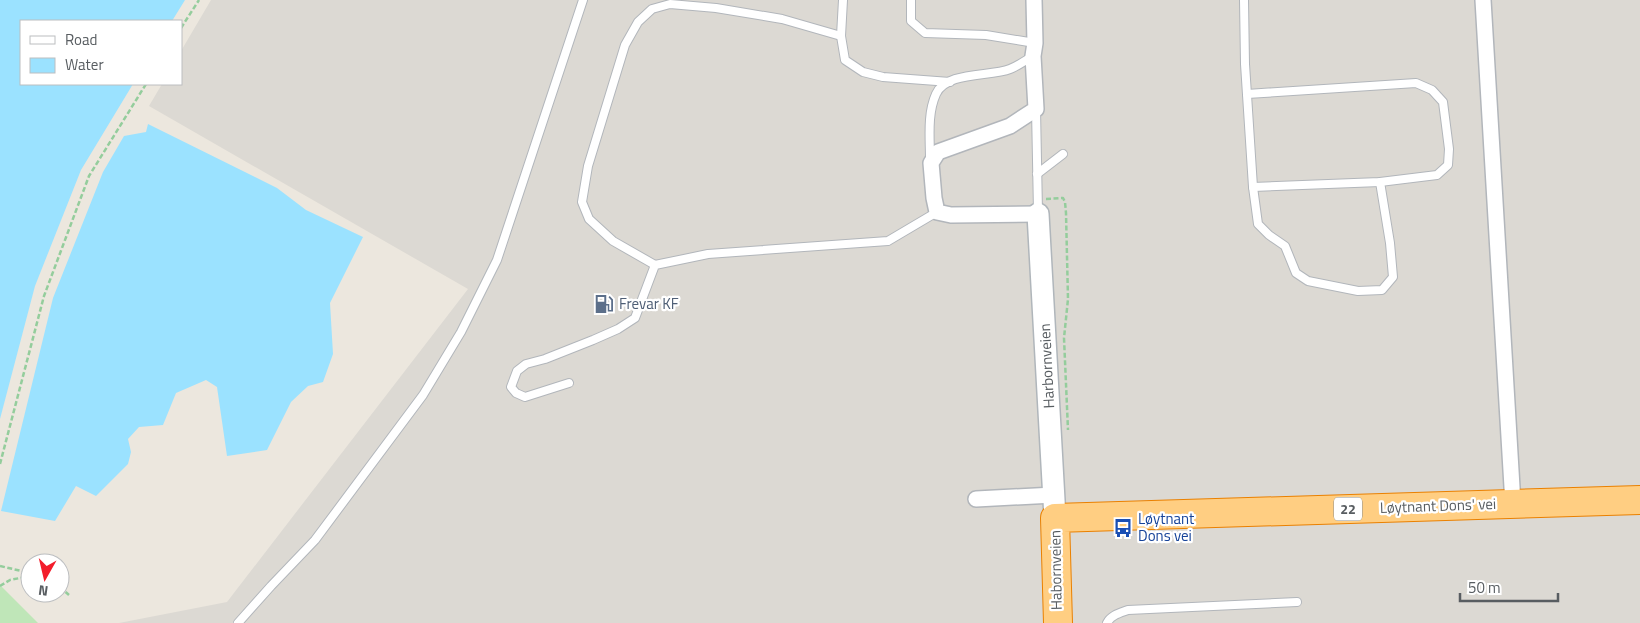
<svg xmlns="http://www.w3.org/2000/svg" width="1640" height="623" viewBox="0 0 1640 623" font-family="'Titillium Web',sans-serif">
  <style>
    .industrial { fill: #dcd9d3 }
    .green { fill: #bfe6b8 }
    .water { fill: #9be2ff }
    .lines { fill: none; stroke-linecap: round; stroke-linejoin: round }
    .lane-casing { stroke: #b2b6bb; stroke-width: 10 }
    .street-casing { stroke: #b2b6bb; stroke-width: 18 }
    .secondary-casing { stroke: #b0b6bb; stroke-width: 24 }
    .highway-casing { stroke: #ea8000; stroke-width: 30 }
    .path { stroke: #94cd9c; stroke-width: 2.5; stroke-dasharray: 5 2.5; stroke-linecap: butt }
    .lane { stroke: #fff; stroke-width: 8 }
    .street { stroke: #fff; stroke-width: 15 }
    .secondary { stroke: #fff; stroke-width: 21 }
    .highway { stroke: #ffce82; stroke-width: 28 }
    .labels { text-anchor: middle; stroke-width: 4.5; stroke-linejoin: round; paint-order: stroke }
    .shield { fill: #fff; stroke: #8a8e90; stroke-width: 1 }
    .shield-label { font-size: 14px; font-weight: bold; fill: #585d61 }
    .service-label { font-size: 15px; fill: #4e5e75; stroke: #fff; text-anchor: start }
    .street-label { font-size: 15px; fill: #585d61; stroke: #fff }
    .transit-label { font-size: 15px; fill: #164399; stroke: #fff; text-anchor: start }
  </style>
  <rect width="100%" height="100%" fill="#ece7de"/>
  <!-- industrial -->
  <polygon class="industrial" points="211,0 1640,0 1640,623 119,623 227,602 468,289 149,106 162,84 181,84 181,51"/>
  <!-- green -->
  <polygon class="green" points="0,585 38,623 0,623"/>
  <!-- water -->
  <g class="water">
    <polygon points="0,0 185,0 172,21 21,21 21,84 133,84 81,170 35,286 0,419"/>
    <polygon points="148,124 277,188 306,210 363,237 330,303 333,354 323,382 308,386 291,402 267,450 227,456 217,387 206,380 176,393 163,425 139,427 128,439 131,452 128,464 96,496 76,486 55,521 1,511 53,298 103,172 124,136 146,132"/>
  </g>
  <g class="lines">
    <!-- lane casing -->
    <g class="lane-casing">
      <g id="lane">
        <polyline points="843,0 841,36 845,60 863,72 883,77 950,82"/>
        <polyline points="911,0 911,21 925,33 986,35 1035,43"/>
        <polyline points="1244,0 1245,64 1253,187 1258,224 1269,235 1285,246 1296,273 1308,281 1358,291 1382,290 1393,277 1390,243 1380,182"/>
        <polyline points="1247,94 1416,83 1432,90 1443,102 1449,149 1448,165 1437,175 1380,182 1253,187"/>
        <polyline points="1036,109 1038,212"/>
        <path d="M 930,159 C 930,138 927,114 936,94 C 946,71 990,77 1010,69 C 1018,66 1026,60 1033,56"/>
        <polyline points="1037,174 1063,154"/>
        <polyline points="655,265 613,241 589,219 582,202 588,166 625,45 638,22 652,9 670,4 716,8 782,19 841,36"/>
        <polyline points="569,383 525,397 516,393 511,387 517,371 526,364 545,359 593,340 618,329 635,318 655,265 708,254 888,241 937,212"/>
        <polyline points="238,623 271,586 315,540 423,395 461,332 497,260 583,0"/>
        <path d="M 1107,623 C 1111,615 1120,613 1128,610 L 1297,602"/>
      </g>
    </g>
    <!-- street casing -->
    <g class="street-casing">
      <g id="street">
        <polyline points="1034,0 1035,43 1033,56 1036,109 1010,126 938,152 931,163 934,198 937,212 951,215 1038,214"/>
        <polyline points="1483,0 1513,504"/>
        <polyline points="976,499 1054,495"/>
      </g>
    </g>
    <!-- secondary casing -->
    <g class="secondary-casing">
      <polyline id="secondary" points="1038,214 1055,518"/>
    </g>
    <!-- highway casing -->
    <g class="highway-casing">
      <polyline id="highway" points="1058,623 1055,518 1640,500"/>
    </g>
    <!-- path -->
    <g class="path">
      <polyline points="181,28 199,0"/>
      <polyline points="1046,199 1063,198 1065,202 1066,213 1068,299 1064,338 1068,430"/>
      <polyline points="0,464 44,296 89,176 146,84"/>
      <polyline points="0,566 30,573"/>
      <polyline points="0,586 10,580 30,576"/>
      <polyline points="60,587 69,595"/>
    </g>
    <!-- lane -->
    <use href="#lane" class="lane"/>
    <!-- street -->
    <use href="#street" class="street"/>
    <!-- secondary -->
    <use href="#secondary" class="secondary"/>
    <!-- highway -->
    <use href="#highway" class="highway"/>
  </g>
  <!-- icons -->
  <defs>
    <g id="fuel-bare" transform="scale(1.5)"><path d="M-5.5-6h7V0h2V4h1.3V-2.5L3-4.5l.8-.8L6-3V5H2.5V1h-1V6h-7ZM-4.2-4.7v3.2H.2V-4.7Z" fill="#5c6f8a" stroke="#fff" stroke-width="2.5" paint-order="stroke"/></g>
    <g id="bus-bare" transform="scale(1.5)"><path d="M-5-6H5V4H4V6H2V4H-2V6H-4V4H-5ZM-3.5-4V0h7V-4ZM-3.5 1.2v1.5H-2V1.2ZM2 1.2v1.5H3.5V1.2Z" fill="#1a4fb4" stroke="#fff" stroke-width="2.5" paint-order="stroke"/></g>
  </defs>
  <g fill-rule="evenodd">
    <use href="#fuel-bare" x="604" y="304"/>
    <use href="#bus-bare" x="1123" y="528"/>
  </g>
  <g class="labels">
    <!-- shield labels -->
    <rect class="shield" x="1334" y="497.5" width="28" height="23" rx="4"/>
    <g class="shield-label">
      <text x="1348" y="514">22</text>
    </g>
    <!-- service labels -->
    <g class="service-label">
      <text x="619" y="309">Frevar KF</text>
    </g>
    <!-- street labels -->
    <g class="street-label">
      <text transform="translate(1047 366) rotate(-93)" y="5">Harbornveien</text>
      <text transform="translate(1438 506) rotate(-2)" y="5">Løytnant Dons' vei</text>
      <text transform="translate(1056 570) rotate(-91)" y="5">Habornveien</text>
    </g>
    <!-- transit labels -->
    <g class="transit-label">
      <text x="1138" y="524">Løytnant<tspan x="1138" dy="17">Dons vei</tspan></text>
    </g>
  </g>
  <!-- legend -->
  <rect x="20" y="20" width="162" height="65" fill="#ffffff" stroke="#bcbec0"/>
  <rect x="30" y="36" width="25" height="8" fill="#ffffff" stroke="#bcbec0"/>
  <text x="65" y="45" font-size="15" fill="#585d61">Road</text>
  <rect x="30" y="58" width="25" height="15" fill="#9be2ff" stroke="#bcbec0"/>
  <text x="65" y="70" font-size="15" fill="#585d61">Water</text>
  <!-- north arrow -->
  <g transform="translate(45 578) rotate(188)"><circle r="24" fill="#ffffff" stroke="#bcbec0"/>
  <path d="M0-4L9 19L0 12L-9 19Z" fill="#f31d2b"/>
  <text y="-8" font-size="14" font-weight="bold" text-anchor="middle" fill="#585d61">N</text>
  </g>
  <!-- scale -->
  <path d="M1460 593v8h98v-8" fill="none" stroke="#585d61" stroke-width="2.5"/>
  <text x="1468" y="593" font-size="15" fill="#585d61" stroke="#ffffff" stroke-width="4" paint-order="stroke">50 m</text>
</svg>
